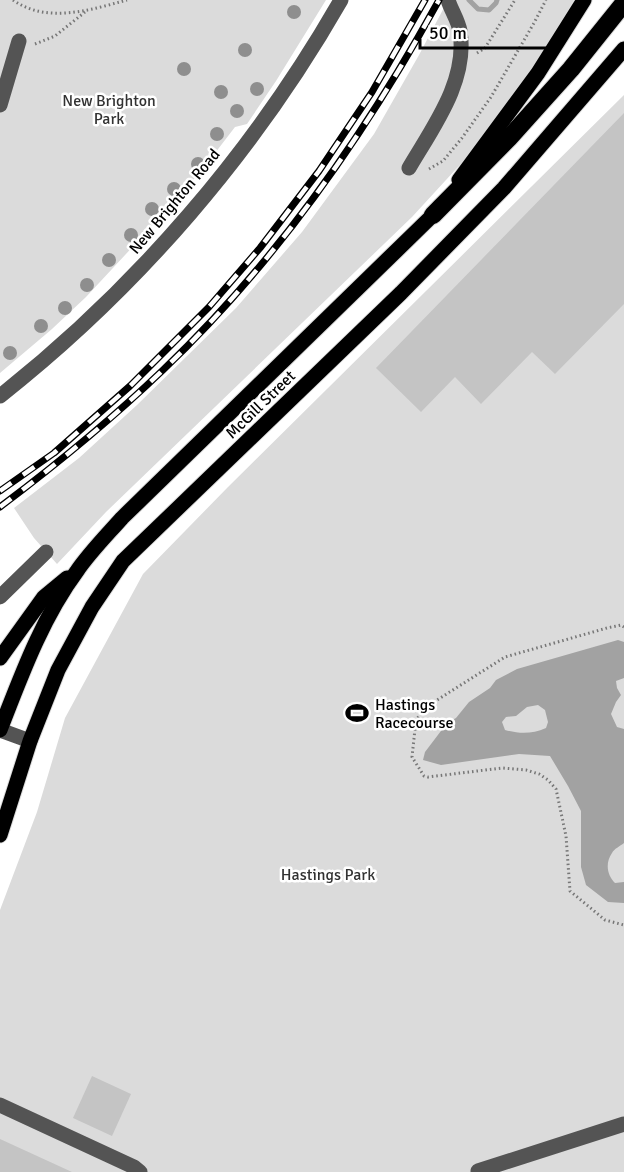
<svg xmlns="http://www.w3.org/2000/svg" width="624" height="1172" viewBox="0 0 624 1172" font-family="Signika,sans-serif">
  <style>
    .green { fill: #dbdbdb }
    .water { fill: #a2a2a2; fill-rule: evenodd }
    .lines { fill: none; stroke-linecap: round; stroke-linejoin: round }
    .stream { stroke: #a2a2a2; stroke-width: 5 }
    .building { fill: #c4c4c4 }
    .major-casing { stroke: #dbdbdb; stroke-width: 17 }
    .highway-casing { stroke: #dbdbdb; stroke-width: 20 }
    .path { stroke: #767676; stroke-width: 3; stroke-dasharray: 1.5 3; stroke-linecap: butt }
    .minor { stroke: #545454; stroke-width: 15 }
    .major { stroke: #000; stroke-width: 15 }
    .highway { stroke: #000; stroke-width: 18 }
    .rail-casing { stroke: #000; stroke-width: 7 }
    .rail { stroke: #fff; stroke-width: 4.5; stroke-dasharray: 14; stroke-linecap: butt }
    .tree { fill: #8e8e8e }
    .labels { text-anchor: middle; stroke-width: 5; stroke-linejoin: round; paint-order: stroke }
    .park-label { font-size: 16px; fill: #323232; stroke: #fff }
    .street-label { font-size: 16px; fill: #000; stroke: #fff }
    .poi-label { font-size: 16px; fill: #000; stroke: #fff; text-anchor: start }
  </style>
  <rect width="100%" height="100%" fill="#fff"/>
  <!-- green -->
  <g class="green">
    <polygon points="0,0 326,0 276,81 247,124 235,127 202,170 165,212 86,297 52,329 0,373"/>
    <polygon points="448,0 574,0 534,68 479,144 412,217 106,512 57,564 34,538 14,508 79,458 137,405 236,308 302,232 374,134 419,55"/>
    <polygon points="624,95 624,1172 0,1172 0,910 37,812 65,718 143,574 228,487"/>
  </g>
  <!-- water -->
  <path class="water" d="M 618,640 L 624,642 L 624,678 L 616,681 L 617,688 L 621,695 L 616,702 L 611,714 L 617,727 L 624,729 L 624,843 C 620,846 614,849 612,853 C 605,863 607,875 615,883 L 624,882 L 624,903 L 608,902 L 586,885 L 581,867 L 581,811 L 568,786 L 550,756 L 519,754 L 441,765 L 423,760 L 425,752 L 447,723 L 456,718 L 469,702 L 490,688 L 496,680 L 517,669 ZM 538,705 L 545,710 L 548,722 L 546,728 C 532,734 520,734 505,730 L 502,722 L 506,717 L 516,716 L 527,707 Z"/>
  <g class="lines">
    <!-- stream -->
    <polyline class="stream" points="469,0 478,9 489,10 496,3 497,0"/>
  </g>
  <!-- building -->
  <g class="building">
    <polygon points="624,113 624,304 555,374 532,352 481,404 455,377 421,412 376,368"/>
    <polygon points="92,1076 131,1094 112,1136 73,1118"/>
    <polygon points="0,1139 72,1172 0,1172"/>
  </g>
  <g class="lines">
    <!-- major casing -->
    <g class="major-casing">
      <g id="major">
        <polyline points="459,180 538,73 584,0"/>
        <polyline points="0,658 44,597 67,578"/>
        <path d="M 0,730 C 21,676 42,618 77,571 C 90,552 107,535 122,518 L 433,215 L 440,206"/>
        <polyline points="0,835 30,741 58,670 92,607 123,561 401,293 504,188 624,49"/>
      </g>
    </g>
    <!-- highway casing -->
    <g class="highway-casing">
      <polyline id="highway" points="433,215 509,138 571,69 624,3"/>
    </g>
    <!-- path -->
    <g class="path">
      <path d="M 13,0 C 47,24 90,10 127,0"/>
      <polyline points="35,44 55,36 85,12"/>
      <polyline points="477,53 485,48 515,0"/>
      <polyline points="429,169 443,161 462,138 491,97 534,23 546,0"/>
      <polyline points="624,627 621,625 607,628 505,657 426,707 416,720 412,757 424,776 428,777 502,768 526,770 539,774 548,780 556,789 566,836 570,891 605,920 624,925"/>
    </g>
    <!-- minor -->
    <g class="minor">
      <polyline points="0,105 19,41"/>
      <path d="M 409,168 C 433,127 468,81 460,31 C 458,20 451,10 448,0"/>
      <path d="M 0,396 C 137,288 254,152 341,0"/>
      <polyline points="0,597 46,552"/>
      <polyline points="0,730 30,741"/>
      <polyline points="0,1105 134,1167 140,1172"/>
      <polyline points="478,1171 624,1124"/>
    </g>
    <!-- major -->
    <use href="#major" class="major"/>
    <!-- highway -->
    <use href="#highway" class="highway"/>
    <!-- rail casing -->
    <g class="rail-casing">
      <g id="rail">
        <polyline points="0,491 54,453 130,386 209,307 260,248 319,171 372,92 425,0"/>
        <path d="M 0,507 C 57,464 112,419 163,370 C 275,263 365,135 439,0"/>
      </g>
    </g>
    <!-- rail -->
    <use href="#rail" class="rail"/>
  </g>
  <!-- trees -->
  <g class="tree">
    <circle cx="294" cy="12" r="7"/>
    <circle cx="245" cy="50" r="7"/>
    <circle cx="184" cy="69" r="7"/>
    <circle cx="257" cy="89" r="7"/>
    <circle cx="221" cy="92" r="7"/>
    <circle cx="237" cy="111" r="7"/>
    <circle cx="217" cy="134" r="7"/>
    <circle cx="198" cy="164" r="7"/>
    <circle cx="174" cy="189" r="7"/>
    <circle cx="152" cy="209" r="7"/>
    <circle cx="131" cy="235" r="7"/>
    <circle cx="109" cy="260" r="7"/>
    <circle cx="87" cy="285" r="7"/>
    <circle cx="65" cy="308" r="7"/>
    <circle cx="41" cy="326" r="7"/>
    <circle cx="10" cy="353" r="7"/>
  </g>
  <!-- icons -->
  <defs>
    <g id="stadium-bare" transform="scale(1.8)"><path d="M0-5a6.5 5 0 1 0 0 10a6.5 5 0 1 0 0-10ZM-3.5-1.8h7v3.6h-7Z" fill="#000" stroke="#fff" stroke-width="2.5" paint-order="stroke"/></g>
  </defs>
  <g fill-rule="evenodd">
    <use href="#stadium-bare" x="357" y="713"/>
  </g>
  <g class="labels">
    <!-- park labels -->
    <g class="park-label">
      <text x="109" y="106">New Brighton<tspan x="109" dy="18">Park</tspan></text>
      <text x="328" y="880">Hastings Park</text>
    </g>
    <!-- street labels -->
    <g class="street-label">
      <text transform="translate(174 201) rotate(-50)" y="6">New Brighton Road</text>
      <text transform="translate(260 404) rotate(-44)" y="6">McGill Street</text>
    </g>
    <!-- poi labels -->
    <g class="poi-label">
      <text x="375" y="710">Hastings<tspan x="375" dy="18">Racecourse</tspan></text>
    </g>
  </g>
  <!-- scale -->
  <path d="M420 39v9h135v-9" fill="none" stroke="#000000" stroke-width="3"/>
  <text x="429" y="39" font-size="18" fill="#000000" stroke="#ffffff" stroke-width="4.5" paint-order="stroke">50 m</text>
</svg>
